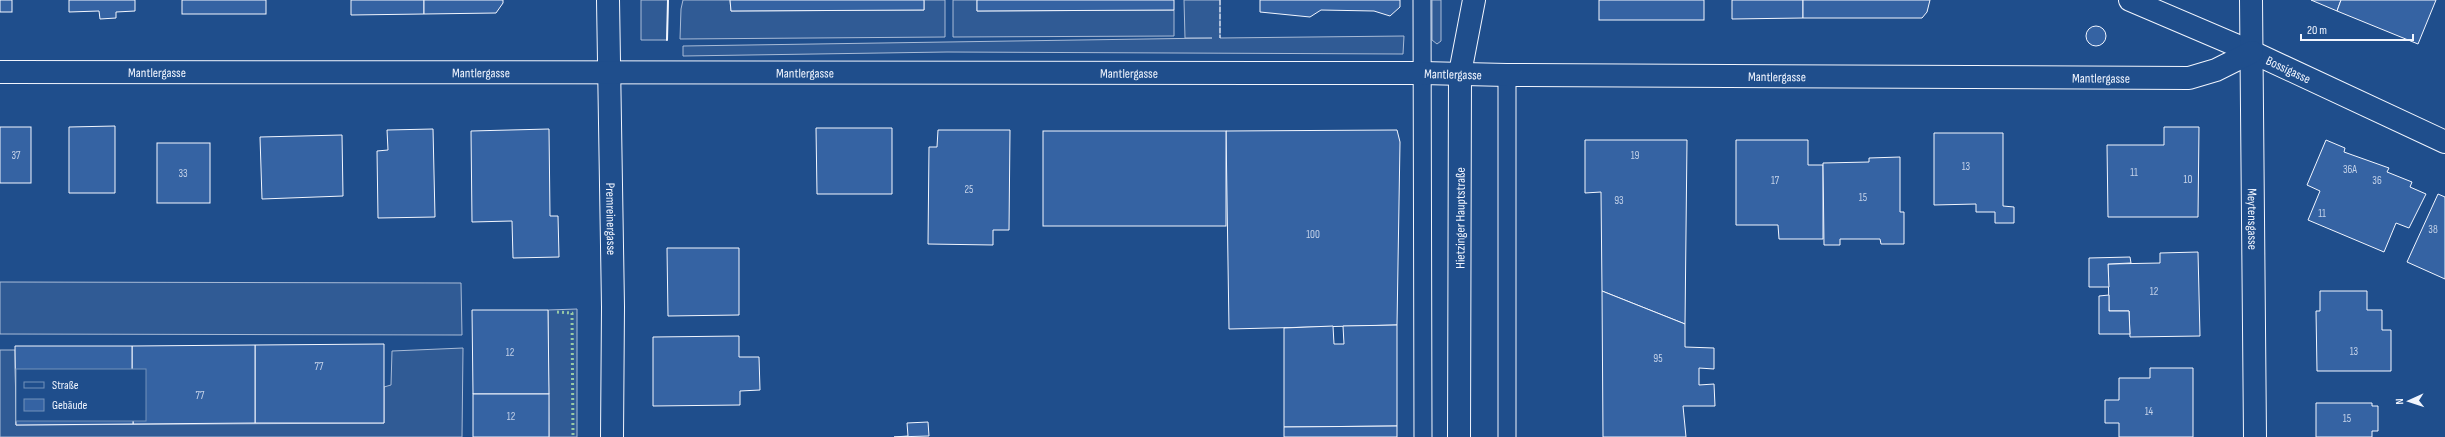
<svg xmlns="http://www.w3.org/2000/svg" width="2445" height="437" viewBox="0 0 2445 437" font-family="'Sofia Sans Condensed',sans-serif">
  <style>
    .built { fill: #305b95; stroke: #a8bbd7 }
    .building { fill: #3563a3; stroke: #f2f6ff }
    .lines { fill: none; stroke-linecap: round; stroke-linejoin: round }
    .lane-casing { stroke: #f2f6ff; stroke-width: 19 }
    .street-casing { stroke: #f2f6ff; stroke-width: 24 }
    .secondary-casing { stroke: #f2f6ff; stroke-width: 24 }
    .lane { stroke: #1f4e8c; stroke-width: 17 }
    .street { stroke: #1f4e8c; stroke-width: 22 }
    .secondary { stroke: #1f4e8c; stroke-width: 22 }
    .hedge { stroke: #97c8a6; stroke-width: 3; stroke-dasharray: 2 3; stroke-linecap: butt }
    .fence { stroke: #f2f6ff; stroke-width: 1; stroke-dasharray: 5 2; stroke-linecap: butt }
    .wall { stroke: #f2f6ff; stroke-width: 2 }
    .labels { text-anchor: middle; stroke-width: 3; stroke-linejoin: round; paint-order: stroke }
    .number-label { font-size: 11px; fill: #c3d1e8 }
    .street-label { font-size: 13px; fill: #f2f6ff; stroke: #1f4e8c }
  </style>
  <rect width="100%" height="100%" fill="#1f4e8c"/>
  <!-- built -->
  <g class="built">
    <polygon points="641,0 668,0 667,40 641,40"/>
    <polygon points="683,0 730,0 731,11 924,10 924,0 945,0 945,37 680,39 681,9"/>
    <polygon points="953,0 977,0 977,11 1174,10 1174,36 953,37"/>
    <polygon points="1184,0 1220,0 1220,38 1404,36 1403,54 947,52 683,56 683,46 1212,38 1185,38"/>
    <polygon points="1432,0 1441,0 1441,41 1437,44 1432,40"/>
    <polygon points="0,282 461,283 462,335 0,334"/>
    <polygon points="577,309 577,437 549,437 548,310"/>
    <polygon points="463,348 462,437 0,437 0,350 15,350 16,425 384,423 384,387 391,385 392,351"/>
  </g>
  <!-- building -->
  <g class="building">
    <rect x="0" y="0" width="12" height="12"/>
    <polygon points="69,0 135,0 135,11 116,12 116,18 100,19 99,11 69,12"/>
    <rect x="182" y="0" width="84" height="14"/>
    <polygon points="351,0 424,0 424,14 351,15"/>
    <polygon points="424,0 503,0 503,3 496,13 424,14"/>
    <polygon points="730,0 924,0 924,10 731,11"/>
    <polygon points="977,0 1174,0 1174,10 977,11"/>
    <polygon points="1260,0 1400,0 1400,7 1390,16 1374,11 1321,10 1310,17 1260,12"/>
    <rect x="1599" y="0" width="105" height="20"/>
    <polygon points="1732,0 1803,0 1803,18 1732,19"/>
    <polygon points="1803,0 1930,0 1927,12 1922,18 1803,18"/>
    <polygon points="2311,0 2341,0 2337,11"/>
    <polygon points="2341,0 2436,0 2418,44 2337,11"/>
    <circle cx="2096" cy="36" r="10"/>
    <polygon points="115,126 115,193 69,193 69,127"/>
    <rect x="0" y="127" width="31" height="56"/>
    <polygon points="2164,127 2199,127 2198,217 2108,217 2107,145 2164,145"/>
    <polygon points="816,128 892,128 892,194 817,194"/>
    <polygon points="433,129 435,217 378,218 377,151 388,150 387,130"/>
    <polygon points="549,129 550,216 558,216 559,257 513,258 512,221 472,222 471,131"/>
    <polygon points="938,130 1010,130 1009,230 993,230 993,245 928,244 929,147 937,147"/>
    <polygon points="1397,130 1400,142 1397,325 1229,329 1226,131"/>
    <rect x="1043" y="131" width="183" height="95"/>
    <polygon points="1934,133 2003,133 2003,206 2014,207 2014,223 1995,223 1995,212 1976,212 1976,204 1934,205"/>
    <polygon points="342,135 343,196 262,199 260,137"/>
    <polygon points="1585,140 1687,140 1685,324 1602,291 1601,192 1585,193"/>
    <polygon points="1736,140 1808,140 1808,165 1823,165 1823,239 1779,239 1778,225 1736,225"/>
    <polygon points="2326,140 2345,148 2344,152 2389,168 2387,172 2412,182 2410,187 2426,194 2409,228 2396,223 2384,252 2308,220 2320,191 2307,185"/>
    <rect x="157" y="143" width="53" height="60"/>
    <polygon points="1900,157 1900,212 1904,212 1904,244 1881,244 1880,239 1840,239 1840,245 1824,245 1823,163 1869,162 1869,158"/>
    <polygon points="2438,194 2445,197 2445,279 2407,262"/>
    <polygon points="667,248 739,248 739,315 668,316"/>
    <polygon points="2198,252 2200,336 2130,337 2129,311 2109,311 2108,264 2160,263 2160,253"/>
    <polygon points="2130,257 2131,263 2108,264 2109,287 2089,287 2089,258"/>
    <polygon points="1602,291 1685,324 1685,347 1714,348 1714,369 1699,368 1699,385 1714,384 1715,406 1683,406 1686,437 1603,437"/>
    <polygon points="2320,291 2367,291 2367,310 2382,310 2382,330 2391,330 2391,371 2317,371 2316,311 2320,311"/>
    <polygon points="2109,295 2109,311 2129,311 2130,334 2099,334 2099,296"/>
    <polygon points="472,310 548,310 549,394 473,394"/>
    <polygon points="1397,325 1397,426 1284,427 1284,328 1333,326 1334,344 1344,344 1343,326"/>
    <polygon points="739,336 739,357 759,357 760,390 740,391 740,405 653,406 653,337"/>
    <polygon points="384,344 384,423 255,423 255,345"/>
    <polygon points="255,345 255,423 133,424 133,420 145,420 145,370 132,370 132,346"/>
    <polygon points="15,346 132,346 132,370 17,370 17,420 133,420 133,424 16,425"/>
    <polygon points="2150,368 2193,368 2193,437 2119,437 2119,423 2105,423 2105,400 2119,400 2119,378 2150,378"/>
    <rect x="473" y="394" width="76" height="43"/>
    <polygon points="2316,403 2372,403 2372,406 2378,406 2378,431 2372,431 2372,437 2316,437"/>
    <polygon points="928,422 929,436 894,437 908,436 907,423"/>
    <polygon points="1397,426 1397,437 1284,437 1284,427"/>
  </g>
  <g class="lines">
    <!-- lane casing -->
    <g class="lane-casing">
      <g id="lane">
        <polyline points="1422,0 1423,437"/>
        <polyline points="1507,437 1507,75"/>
      </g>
    </g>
    <!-- street casing -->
    <g class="street-casing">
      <g id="street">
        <path id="s1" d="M 608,0 L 613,307 L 612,437"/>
        <path id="s2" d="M 2130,0 L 2252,52 L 2445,142"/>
        <path id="s3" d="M 2251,0 L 2255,437"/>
        <path id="s4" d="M 0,72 L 1422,73 L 1507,75 L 2189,78 L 2216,70 L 2252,52"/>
      </g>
    </g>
    <!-- secondary casing -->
    <g class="secondary-casing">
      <g id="secondary">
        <path id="s5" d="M 1459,437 L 1460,73 L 1474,0"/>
      </g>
    </g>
    <!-- lane -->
    <use href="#lane" class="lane"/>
    <!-- street -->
    <use href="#street" class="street"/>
    <!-- secondary -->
    <use href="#secondary" class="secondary"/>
    <!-- hedge -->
    <polyline class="hedge" points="557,312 572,313 573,437"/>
    <!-- fence -->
    <polyline class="fence" points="1220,0 1220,38"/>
    <!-- wall -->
    <polyline class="wall" points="667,40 668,0"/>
  </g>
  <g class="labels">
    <!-- number labels -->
    <g class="number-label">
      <text x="16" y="159">37</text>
      <text x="1635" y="159">19</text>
      <text x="1966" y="170">13</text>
      <text x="2350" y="173">36A</text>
      <text x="2134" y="176">11</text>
      <text x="183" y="177">33</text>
      <text x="2188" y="183">10</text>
      <text x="1775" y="184">17</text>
      <text x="2377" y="184">36</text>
      <text x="969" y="193">25</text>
      <text x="1863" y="201">15</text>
      <text x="1619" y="204">93</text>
      <text x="2322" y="217">11</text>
      <text x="2433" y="233">38</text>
      <text x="1313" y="238">100</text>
      <text x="2154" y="295">12</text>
      <text x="2354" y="355">13</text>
      <text x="510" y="356">12</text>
      <text x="1658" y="362">95</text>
      <text x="319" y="370">77</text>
      <text x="200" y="399">77</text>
      <text x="2149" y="415">14</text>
      <text x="511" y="420">12</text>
      <text x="2347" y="422">15</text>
    </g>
    <!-- street labels -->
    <g class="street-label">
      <text dy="5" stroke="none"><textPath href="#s2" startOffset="173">Bossigasse</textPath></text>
      <text dy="5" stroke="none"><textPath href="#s4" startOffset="805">Mantlergasse</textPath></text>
      <text dy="5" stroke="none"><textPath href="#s4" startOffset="157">Mantlergasse</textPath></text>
      <text dy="5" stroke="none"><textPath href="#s4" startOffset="1129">Mantlergasse</textPath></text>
      <text dy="5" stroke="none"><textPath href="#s4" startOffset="481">Mantlergasse</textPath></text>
      <text dy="5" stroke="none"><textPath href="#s4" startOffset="1453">Mantlergasse</textPath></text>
      <text dy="5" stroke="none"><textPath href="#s4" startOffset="1777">Mantlergasse</textPath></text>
      <text dy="5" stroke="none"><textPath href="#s4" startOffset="2101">Mantlergasse</textPath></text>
      <text dy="5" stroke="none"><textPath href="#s1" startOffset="219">Premreinergasse</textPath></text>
      <text dy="5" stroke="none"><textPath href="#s5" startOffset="219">Hietzinger Hauptstraße</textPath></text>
      <text dy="5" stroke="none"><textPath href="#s3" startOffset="219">Meytensgasse</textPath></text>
    </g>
  </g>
  <!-- legend -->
  <rect x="16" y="369" width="130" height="52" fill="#1f4e8c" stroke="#7391ba"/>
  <rect x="24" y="382" width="20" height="6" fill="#1f4e8c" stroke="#7391ba"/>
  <text x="52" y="389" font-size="12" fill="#f2f6ff">Straße</text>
  <rect x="24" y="399" width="20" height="12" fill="#3563a3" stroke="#7391ba"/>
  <text x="52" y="409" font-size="12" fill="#f2f6ff">Gebäude</text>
  <!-- north arrow -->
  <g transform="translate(2409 401) rotate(267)" stroke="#1f4e8c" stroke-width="3" paint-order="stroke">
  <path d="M0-3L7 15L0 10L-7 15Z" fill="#f2f6ff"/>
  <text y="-6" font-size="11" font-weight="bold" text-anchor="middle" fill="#f2f6ff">N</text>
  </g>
  <!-- scale -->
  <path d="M2301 34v6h112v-6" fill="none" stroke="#f2f6ff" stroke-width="2"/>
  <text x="2307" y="34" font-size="12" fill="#f2f6ff" stroke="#1f4e8c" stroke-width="3" paint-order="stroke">20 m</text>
</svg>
